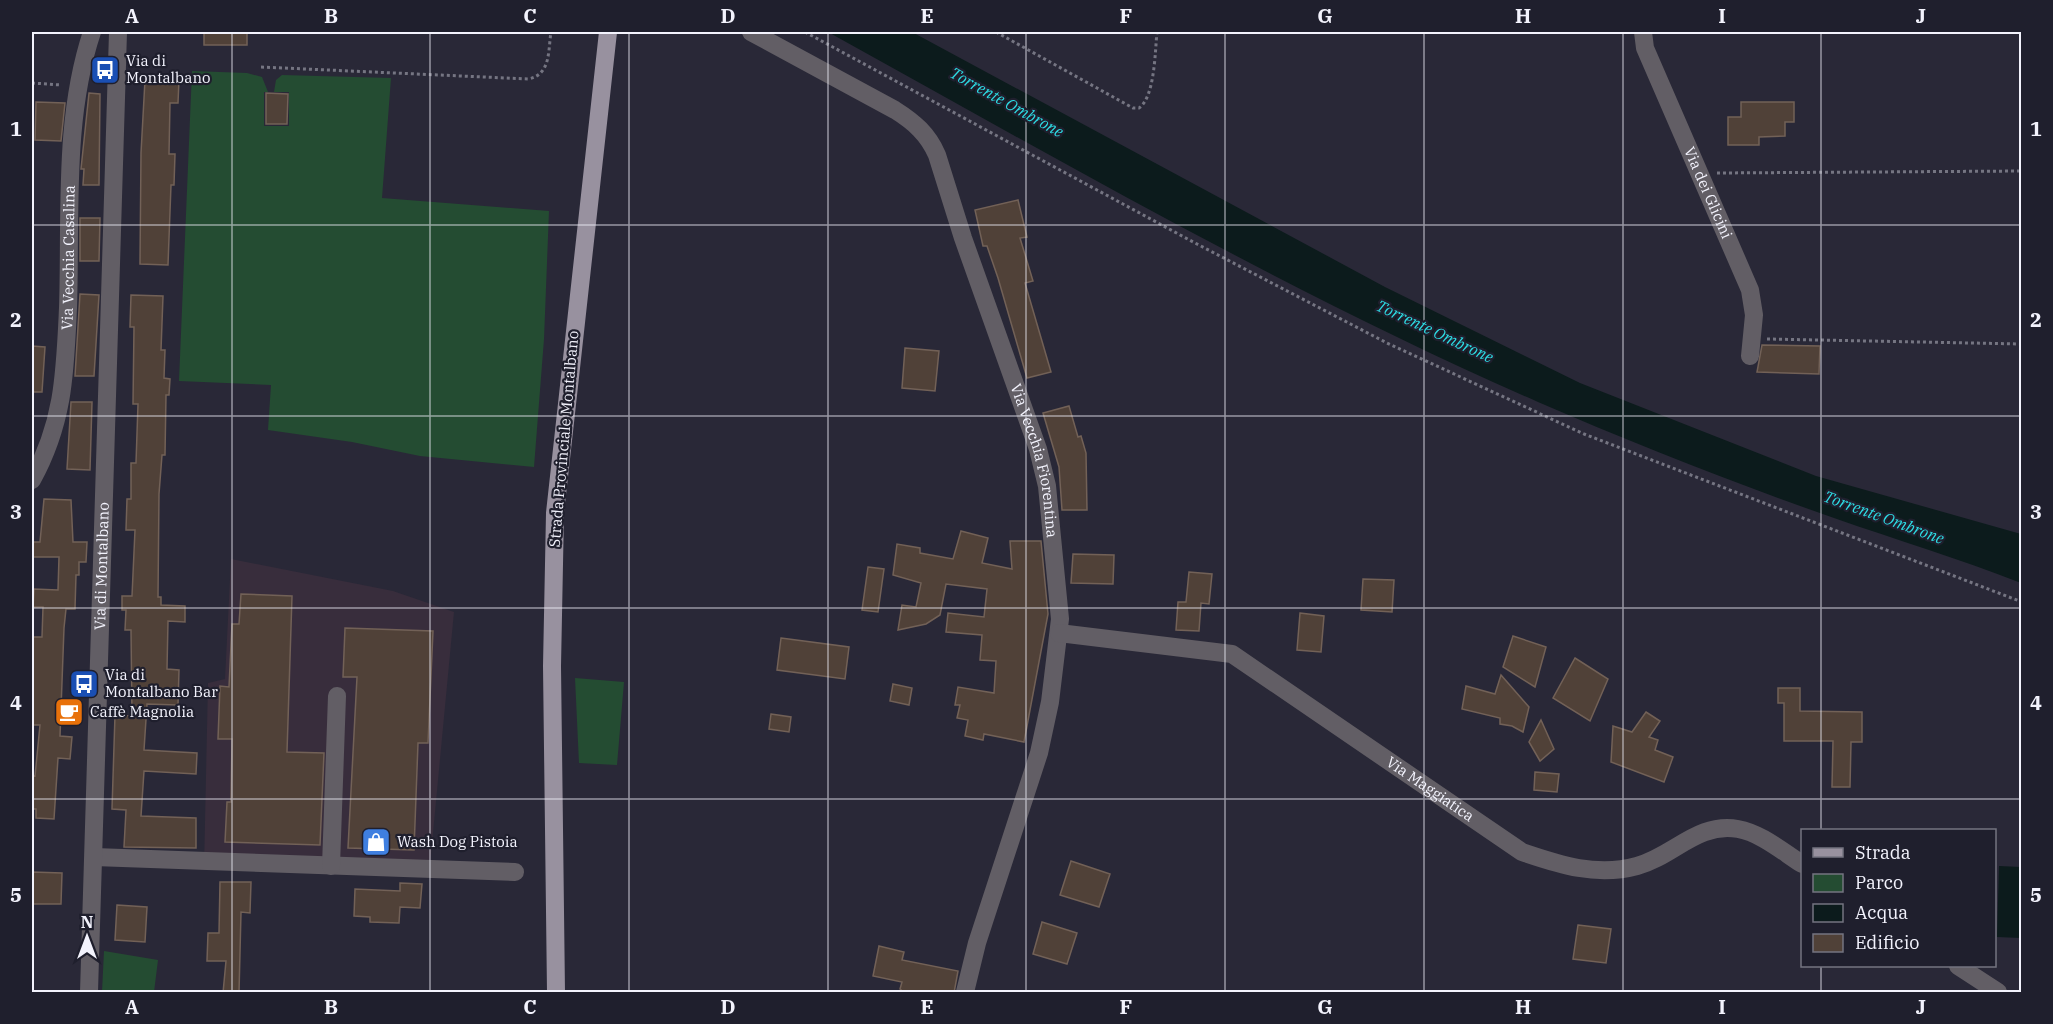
<svg xmlns="http://www.w3.org/2000/svg" width="2053" height="1024" viewBox="0 0 2053 1024" font-family="'IBM Plex Serif',serif">
  <style>
    .industrial { fill: #382d3c }
    .green { fill: #244c32 }
    .water { fill: #0c1b1c }
    .building { fill: #504138; stroke: #726157; stroke-width: 1.5 }
    .lines { fill: none; stroke-linecap: round; stroke-linejoin: round }
    .path { stroke: #757582; stroke-width: 3; stroke-dasharray: 3 3; stroke-linecap: butt }
    .minor { stroke: #625e65; stroke-width: 18 }
    .major { stroke: #98919f; stroke-width: 18 }
    .grid { fill: none; stroke: #f3f3fd; stroke-width: 1.5; stroke-opacity: 0.55 }
    .labels { text-anchor: middle; stroke-width: 4.5; stroke-linejoin: round; paint-order: stroke }
    .poi-label { font-size: 15px; fill: #f3f3fd; stroke: #1f1f2d; text-anchor: start }
    .street-label { font-size: 15px; fill: #f3f3fd; stroke: #1f1f2d }
    .water-label { font-size: 16px; font-style: italic; fill: #2ddce4; stroke: #1f1f2d }
    .neatline { fill: none; stroke: #f3f3fd; stroke-width: 2 }
    .grid-label { font-size: 20px; text-anchor: middle; font-weight: bold; fill: #f3f3fd }
  </style>
  <rect width="100%" height="100%" fill="#292837"/>
  <!-- industrial -->
  <polygon class="industrial" points="231,559 393,591 454,612 429,875 204,868 208,683 225,679"/>
  <!-- green -->
  <g class="green">
    <polygon points="192,71 247,73 262,77 268,92 264,92 264,126 289,126 289,92 274,92 276,80 282,75 391,78 382,198 549,211 544,339 534,467 420,456 352,442 268,430 271,385 179,381"/>
    <polygon points="575,678 624,682 617,765 579,763"/>
    <polygon points="104,951 158,960 154,992 102,992"/>
  </g>
  <!-- water -->
  <g class="water">
    <path d="M 828,32 L 912,32 L 1385,287 L 1580,383 L 1816,476 L 2021,534 L 2021,583 C 1960,559 1897,540 1834,518 C 1734,483 1635,444 1538,402 C 1293,295 1061,161 828,32 Z"/>
    <polygon points="1999,866 2021,867 2021,938 1997,937"/>
  </g>
  <!-- building -->
  <g class="building">
    <rect x="204" y="32" width="43" height="13"/>
    <polygon points="145,80 179,80 178,103 170,103 169,154 175,154 174,185 171,185 168,265 140,264 141,153"/>
    <polygon points="89,93 100,94 99,185 83,185 84,169 81,169"/>
    <polygon points="266,93 288,94 287,124 266,124"/>
    <polygon points="36,102 65,103 61,141 35,140"/>
    <polygon points="1741,102 1794,102 1794,122 1785,122 1785,136 1759,137 1759,145 1728,145 1728,117 1741,117"/>
    <polygon points="1018,200 1027,237 1020,238 1033,281 1025,283 1051,372 1027,378 998,278 987,246 983,246 975,210"/>
    <polygon points="80,218 100,218 99,261 80,261"/>
    <polygon points="80,294 99,295 94,376 75,376"/>
    <polygon points="131,295 163,296 161,350 165,350 164,378 170,379 169,395 166,395 165,455 162,455 159,494 158,597 161,597 161,605 185,606 185,622 168,621 167,669 179,670 178,705 147,704 144,750 197,753 196,774 144,771 141,816 196,818 196,848 124,847 126,810 112,809 115,715 132,716 131,630 125,630 126,610 122,610 122,596 132,596 135,530 126,530 127,499 131,499 131,463 136,463 138,404 133,404 134,327 130,327"/>
    <polygon points="1762,345 1820,346 1819,374 1757,372"/>
    <polygon points="32,346 45,347 42,392 32,392"/>
    <polygon points="905,348 939,351 935,391 902,388"/>
    <polygon points="71,402 92,402 90,470 67,469"/>
    <polygon points="1069,406 1078,437 1081,436 1086,453 1087,510 1062,510 1059,467 1043,413"/>
    <polygon points="44,499 71,500 73,542 87,542 86,562 79,562 79,575 76,575 75,609 66,609 64,628 60,736 72,737 70,759 58,758 54,819 36,818 36,809 32,809 32,775 35,776 40,725 32,725 32,637 42,637 43,607 33,607 34,589 58,590 59,557 32,557 32,542 40,542"/>
    <polygon points="961,531 988,538 982,563 1012,569 1010,541 1041,541 1048,614 1024,742 984,734 983,740 965,736 968,720 957,718 960,705 955,705 958,687 994,693 996,661 980,660 982,635 946,632 948,613 984,617 987,589 946,584 940,615 926,624 898,630 902,605 916,607 921,583 893,575 897,544 920,548 920,553 953,559"/>
    <polygon points="1073,554 1114,555 1113,584 1071,583"/>
    <polygon points="868,567 884,569 878,612 862,610"/>
    <polygon points="1189,572 1212,574 1209,604 1201,603 1199,631 1176,630 1178,602 1186,602"/>
    <polygon points="1363,579 1394,580 1392,612 1361,610"/>
    <polygon points="241,594 292,596 287,752 324,753 320,845 225,842 227,802 231,802 232,739 218,739 220,686 229,687 232,624 239,624"/>
    <polygon points="1300,613 1324,616 1321,652 1297,650"/>
    <polygon points="345,628 433,631 428,743 418,743 414,850 348,848 357,677 343,677"/>
    <polygon points="1513,636 1546,647 1535,687 1503,667"/>
    <polygon points="781,638 849,647 845,679 777,670"/>
    <polygon points="1575,658 1608,679 1590,721 1553,698"/>
    <polygon points="1501,675 1529,707 1523,732 1512,726 1500,724 1500,718 1462,709 1466,686 1495,694"/>
    <polygon points="893,684 912,688 909,705 890,701"/>
    <polygon points="1778,688 1800,688 1800,711 1862,712 1862,742 1851,742 1850,787 1832,787 1833,741 1784,741 1784,703 1778,703"/>
    <polygon points="1646,712 1660,721 1649,737 1658,740 1655,750 1673,757 1664,782 1611,762 1613,726 1632,732"/>
    <polygon points="771,714 791,717 789,732 769,729"/>
    <polygon points="1541,720 1554,749 1540,761 1529,742"/>
    <polygon points="1535,772 1559,774 1557,792 1534,790"/>
    <polygon points="1071,861 1110,874 1099,907 1060,895"/>
    <polygon points="32,872 62,873 61,904 32,904"/>
    <polygon points="220,882 251,882 250,913 241,912 239,993 223,993 226,961 207,961 208,933 219,933"/>
    <polygon points="400,883 422,884 420,908 400,907 399,923 370,922 370,917 354,916 355,889 400,891"/>
    <polygon points="117,905 147,907 145,942 115,940"/>
    <polygon points="1042,922 1077,933 1067,964 1033,954"/>
    <polygon points="1578,925 1611,929 1606,963 1573,959"/>
    <polygon points="879,946 904,952 902,960 958,971 954,993 905,993 900,989 902,982 873,976"/>
  </g>
  <g class="lines">
    <!-- path -->
    <g class="path">
      <polyline points="805,32 1195,243 1387,343 1584,434 2022,602"/>
      <path d="M 996,32 L 1133,108 L 1139,108 C 1155,97 1155,51 1157,32"/>
      <path d="M 261,67 L 528,79 C 551,75 548,51 551,32"/>
      <polyline points="32,83 61,85"/>
      <polyline points="1717,173 2022,171"/>
      <polyline points="1767,339 2022,344"/>
    </g>
    <!-- minor -->
    <g class="minor">
      <path id="s1" d="M 751,32 L 895,110 C 914,122 928,134 937,155 L 963,238 L 1038,449 L 1047,486 L 1060,619 L 1050,702 L 1039,753 L 977,943 L 965,992"/>
      <path id="s2" d="M 1643,32 L 1645,48 L 1750,290 L 1754,315 L 1750,356"/>
      <path id="s3" d="M 32,480 C 64,422 65,372 68,308 C 71,216 63,119 92,32"/>
      <path id="s4" d="M 1059,633 L 1232,654 L 1522,852 C 1560,865 1597,877 1637,866 C 1674,856 1697,822 1738,829 C 1761,833 1783,852 1802,864"/>
      <polyline points="94,857 515,872"/>
      <polyline points="331,866 337,696"/>
      <polyline points="1958,966 1998,992"/>
      <path id="s5" d="M 89,992 L 118,32"/>
    </g>
    <!-- major -->
    <polyline class="major" points="556,992 552,666 555,513 608,32"/>
  </g>
  <!-- grid -->
  <path class="grid" d="M 232,32 L 232,992M 430,32 L 430,992M 629,32 L 629,992M 828,32 L 828,992M 1026,32 L 1026,992M 1225,32 L 1225,992M 1424,32 L 1424,992M 1623,32 L 1623,992M 1821,32 L 1821,830M 32,225 L 2022,225M 32,416 L 2022,416M 32,608 L 2022,608M 32,799 L 2022,799M 1821,966 L 1821,992"/>
  <!-- icons -->
  <defs>
    <g id="bus-square" transform="scale(1.5)"><rect x="-9" y="-9" width="18" height="18" rx="4" fill="#1a4fb4" stroke="#1f1f2d"/><path d="M-5-6H5V4H4V6H2V4H-2V6H-4V4H-5ZM-3.5-4V0h7V-4ZM-3.5 1.2v1.5H-2V1.2ZM2 1.2v1.5H3.5V1.2Z" fill="#fff"/></g>
    <g id="cafe-square" transform="scale(1.5)"><rect x="-9" y="-9" width="18" height="18" rx="4" fill="#e8710a" stroke="#1f1f2d"/><path d="M-5.5-4.5H6V0H3Q3 3.5 0 3.5H-2.5Q-5.5 3.5-5.5 0ZM3-3.2v2h1.7v-2ZM-6 4.5H4V6H-6Z" fill="#fff"/></g>
    <g id="shop-square" transform="scale(1.5)"><rect x="-9" y="-9" width="18" height="18" rx="4" fill="#3f7fe0" stroke="#1f1f2d"/><path d="M-5-2.5h2.3a2.7 3.5 0 0 1 5.4 0H5L5.5 6h-11ZM-1.5-2.5h3a1.5 2.3 0 0 0-3 0Z" fill="#fff"/></g>
  </defs>
  <g fill-rule="evenodd">
    <use href="#bus-square" x="105" y="70"/>
    <use href="#bus-square" x="84" y="684"/>
    <use href="#cafe-square" x="69" y="712"/>
    <use href="#shop-square" x="376" y="842"/>
  </g>
  <g class="labels">
    <!-- poi labels -->
    <g class="poi-label">
      <text x="126" y="66">Via di<tspan x="126" dy="17">Montalbano</tspan></text>
      <text x="105" y="680">Via di<tspan x="105" dy="17">Montalbano Bar</tspan></text>
      <text x="90" y="717">Caffè Magnolia</text>
      <text x="397" y="847">Wash Dog Pistoia</text>
    </g>
    <!-- street labels -->
    <g class="street-label">
      <text dy="5" stroke="none"><textPath href="#s2" startOffset="174">Via dei Glicini</textPath></text>
      <text dy="5" stroke="none"><textPath href="#s3" startOffset="228">Via Vecchia Casalina</textPath></text>
      <text transform="translate(564 439) rotate(-85)" y="5">Strada Provinciale Montalbano</text>
      <text dy="5" stroke="none"><textPath href="#s1" startOffset="548">Via Vecchia Fiorentina</textPath></text>
      <text dy="5" stroke="none"><textPath href="#s5" startOffset="426">Via di Montalbano</textPath></text>
      <text dy="5" stroke="none"><textPath href="#s4" startOffset="414">Via Maggiatica</textPath></text>
    </g>
    <!-- water labels -->
    <g class="water-label">
      <text transform="translate(1007 102) rotate(29)" y="6">Torrente Ombrone</text>
      <text transform="translate(1435 331) rotate(25)" y="6">Torrente Ombrone</text>
      <text transform="translate(1884 517) rotate(20)" y="6">Torrente Ombrone</text>
    </g>
  </g>
  <!-- border -->
  <rect width="2053" height="1024" fill="none" stroke="#1f1f2d" stroke-width="66"/>
  <!-- legend -->
  <rect x="1801" y="829" width="195" height="138" fill="#1f1f2d" stroke="#747480" stroke-width="1.5"/>
  <rect x="1813" y="848" width="30" height="9" fill="#98919f" stroke="#747480" stroke-width="1.5"/>
  <text x="1855" y="859" font-size="18" fill="#f3f3fd">Strada</text>
  <rect x="1813" y="874" width="30" height="18" fill="#244c32" stroke="#747480" stroke-width="1.5"/>
  <text x="1855" y="889" font-size="18" fill="#f3f3fd">Parco</text>
  <rect x="1813" y="904" width="30" height="18" fill="#0c1b1c" stroke="#747480" stroke-width="1.5"/>
  <text x="1855" y="919" font-size="18" fill="#f3f3fd">Acqua</text>
  <rect x="1813" y="934" width="30" height="18" fill="#504138" stroke="#747480" stroke-width="1.5"/>
  <text x="1855" y="949" font-size="18" fill="#f3f3fd">Edificio</text>
  <!-- north arrow -->
  <g transform="translate(87 937)" stroke="#1f1f2d" stroke-width="4.5" paint-order="stroke">
  <path d="M0-4.5L10 22L0 15L-10 22Z" fill="#f3f3fd"/>
  <text y="-9" font-size="16" font-weight="bold" text-anchor="middle" fill="#f3f3fd">N</text>
  </g>
  <rect x="33" y="33" width="1987" height="958" class="neatline"/>
  <g class="grid-label">
    <text x="132" y="23">A</text>
    <text x="331" y="23">B</text>
    <text x="530" y="23">C</text>
    <text x="728" y="23">D</text>
    <text x="927" y="23">E</text>
    <text x="1126" y="23">F</text>
    <text x="1325" y="23">G</text>
    <text x="1523" y="23">H</text>
    <text x="1722" y="23">I</text>
    <text x="1921" y="23">J</text>
    <text x="16" y="136">1</text>
    <text x="2036" y="136">1</text>
    <text x="16" y="327">2</text>
    <text x="2036" y="327">2</text>
    <text x="16" y="519">3</text>
    <text x="2036" y="519">3</text>
    <text x="16" y="710">4</text>
    <text x="2036" y="710">4</text>
    <text x="16" y="902">5</text>
    <text x="2036" y="902">5</text>
    <text x="132" y="1014">A</text>
    <text x="331" y="1014">B</text>
    <text x="530" y="1014">C</text>
    <text x="728" y="1014">D</text>
    <text x="927" y="1014">E</text>
    <text x="1126" y="1014">F</text>
    <text x="1325" y="1014">G</text>
    <text x="1523" y="1014">H</text>
    <text x="1722" y="1014">I</text>
    <text x="1921" y="1014">J</text>
  </g>
</svg>
